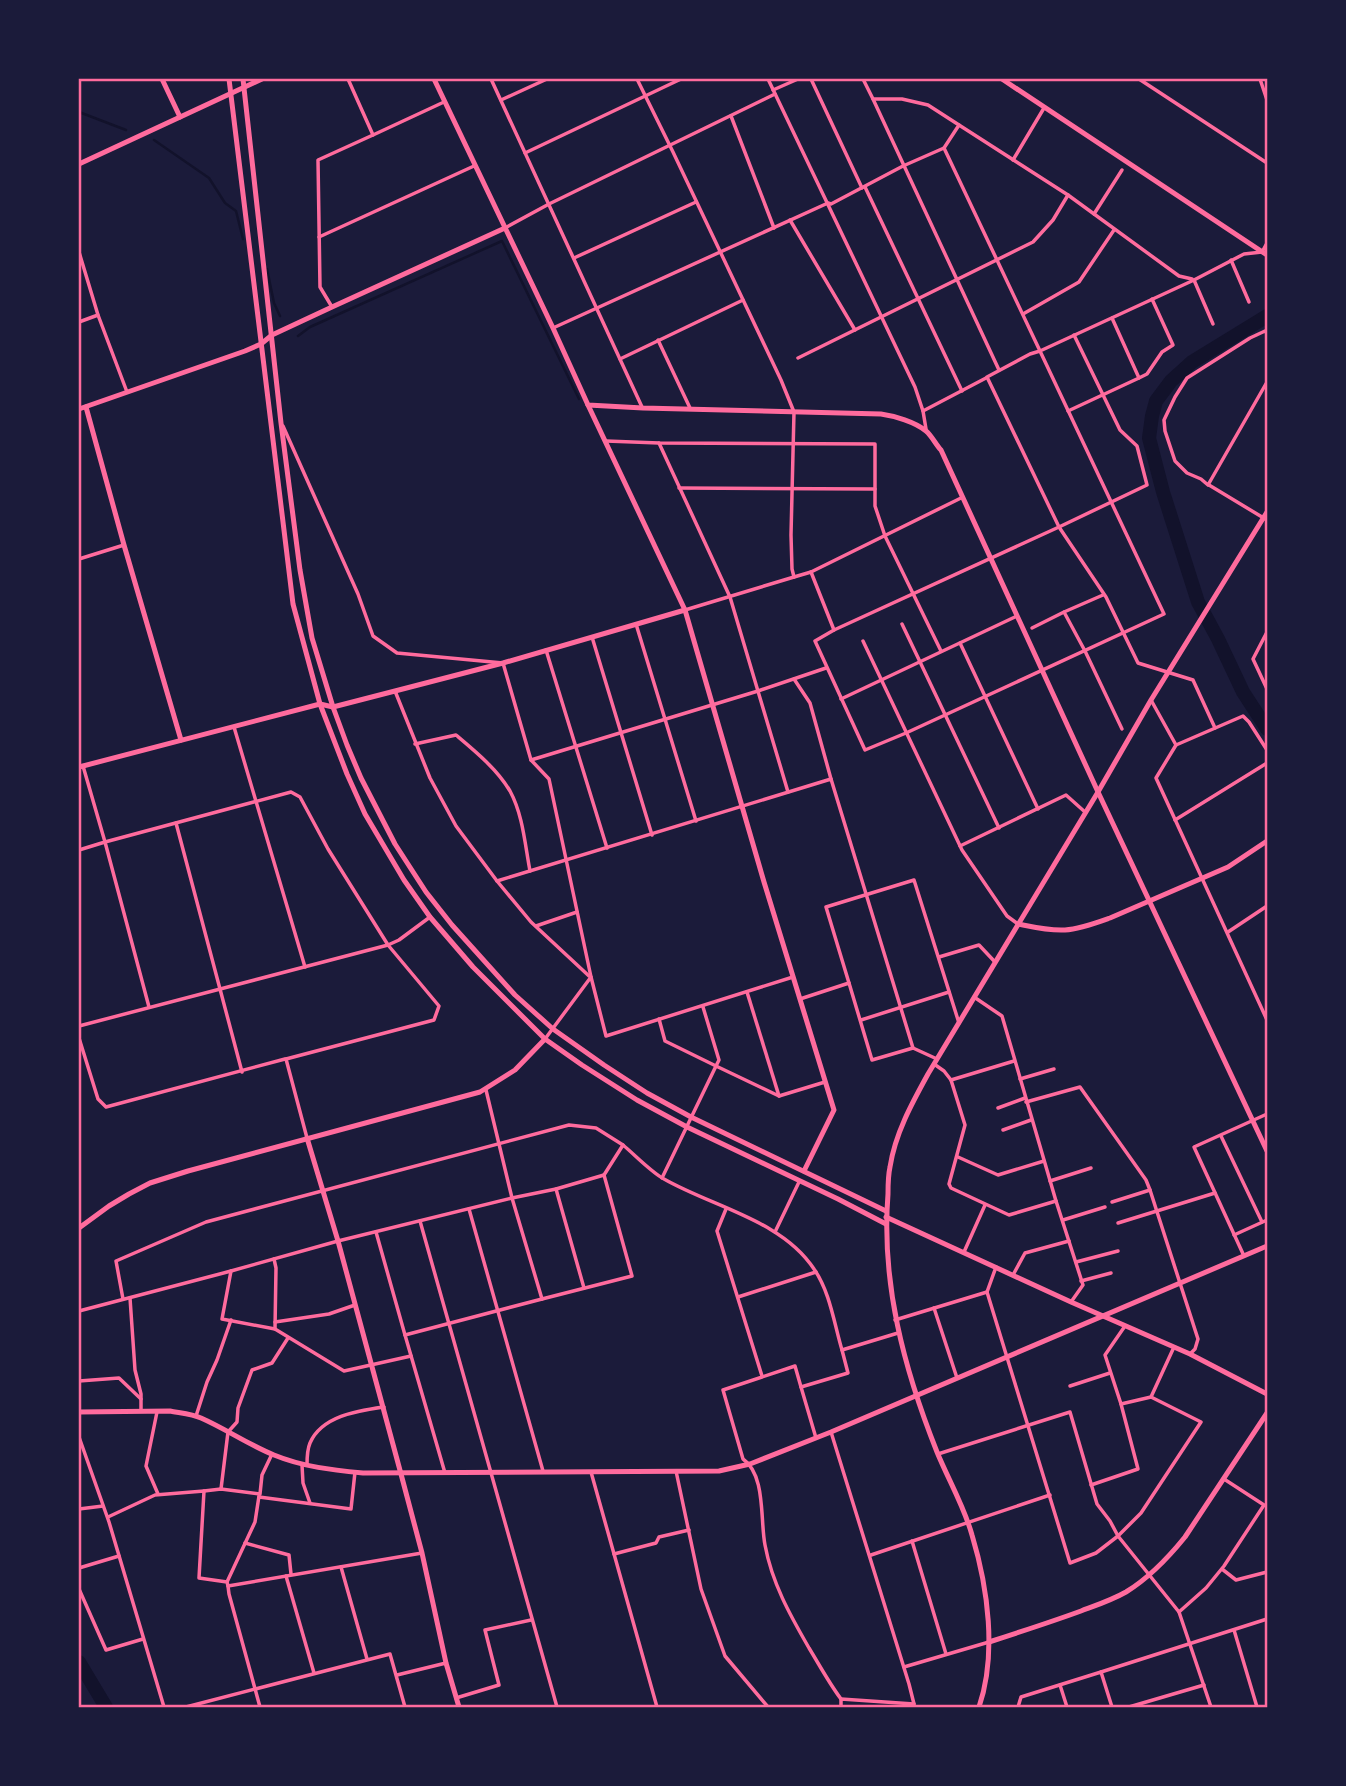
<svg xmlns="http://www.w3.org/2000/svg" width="1346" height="1786" viewBox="0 0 1346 1786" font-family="'Open Sans',sans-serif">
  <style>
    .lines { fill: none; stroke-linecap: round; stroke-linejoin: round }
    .stream { stroke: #12122b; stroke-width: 2.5 }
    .river { stroke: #12122b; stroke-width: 14 }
    .minor { stroke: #ff6b9d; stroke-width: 3.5 }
    .tertiary { stroke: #ff6b9d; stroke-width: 5 }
    .secondary { stroke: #ff6b9d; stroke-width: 5 }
    .neatline { fill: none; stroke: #ff6b9d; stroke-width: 2.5 }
  </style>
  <rect width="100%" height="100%" fill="#1b1b3a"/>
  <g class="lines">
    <!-- stream -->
    <g class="stream">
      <polyline points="79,112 126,130"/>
      <polyline points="154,140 209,178 225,203 236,211 243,239"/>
      <polyline points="267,269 274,303 280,316"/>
      <polyline points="298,336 310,327 502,241 579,399"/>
    </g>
    <!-- river -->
    <g class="river">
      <polyline points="1267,316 1192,362 1171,381 1156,401 1152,416 1149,438 1163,492 1198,602 1218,639 1243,692 1267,729"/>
      <polyline points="79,1662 106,1707"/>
    </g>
    <!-- minor -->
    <g class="minor">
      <polyline points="491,79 642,407"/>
      <polyline points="637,79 673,152 781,380 794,412 791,535 792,569 794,577 685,610"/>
      <polyline points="768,79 915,387 923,411 926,429"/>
      <polyline points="811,79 862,188"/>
      <polyline points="1139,79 1267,163"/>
      <polyline points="1260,79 1267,100"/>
      <polyline points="773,90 798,79"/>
      <polyline points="873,99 999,370"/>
      <polyline points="501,100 547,79"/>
      <polyline points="731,116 774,228"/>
      <polyline points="959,125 1068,195 1179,276 1192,279"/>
      <polyline points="373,135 444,102"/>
      <polyline points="525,153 681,79"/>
      <polyline points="1013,160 1044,108"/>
      <polyline points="865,187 962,391"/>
      <polyline points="1094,214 1122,170"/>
      <polyline points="790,220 855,330"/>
      <polyline points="505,228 549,204 775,94"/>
      <polyline points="319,237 474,166"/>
      <polyline points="79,252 98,315 127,392"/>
      <polyline points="574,258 696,202"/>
      <polyline points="1231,260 1249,302"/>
      <polyline points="1194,280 1213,324"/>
      <polyline points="332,307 320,287 318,160 373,135 348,79"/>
      <polyline points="1023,314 1079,282 1114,230"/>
      <polyline points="79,322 98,315"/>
      <polyline points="553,328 828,203 831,204 903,166 944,148"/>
      <polyline points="1267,333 1265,331 1250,338 1187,378 1175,397 1164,420 1165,431 1175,461 1187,473 1201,479 1208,485 1267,382"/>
      <polyline points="1074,335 1120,430 1137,446 1147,485 1059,527 1106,597 1138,663 1193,680 1215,728"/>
      <polyline points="658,340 690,408"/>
      <polyline points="798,358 1033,242 1053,220 1068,195"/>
      <polyline points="620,359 743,300"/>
      <polyline points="1139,378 1147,374 1162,352 1173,345 1152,299"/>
      <polyline points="923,411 986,378"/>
      <polyline points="1068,411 1139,378 1112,318"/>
      <polyline points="283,426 358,594 373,636 397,653 503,663 531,760 549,779 591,977"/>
      <polyline points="606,441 659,443 875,444 875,506 885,536 941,651"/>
      <polyline points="659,443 730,597 788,792"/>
      <polyline points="1209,485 1267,520"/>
      <polyline points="679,488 875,489"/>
      <polyline points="79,559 124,545"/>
      <polyline points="811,572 834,630 1059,527 987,377 1030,354 1040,351 944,148 959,125 928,105 902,99 873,99 863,79"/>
      <polyline points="794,577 811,572 961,498"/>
      <polyline points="1103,595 1064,612 1085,651 1122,729"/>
      <polyline points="636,624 696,821"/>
      <polyline points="902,624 999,828"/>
      <polyline points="1032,628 1064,612"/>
      <polyline points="834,630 815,641 865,750 906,733 1164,614 1040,351 1194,280 1244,254 1262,252 1267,243"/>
      <polyline points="1267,632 1253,659 1267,689"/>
      <polyline points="592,637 652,835"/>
      <polyline points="863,641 962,850 1007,916 1018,924"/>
      <polyline points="960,643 1038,809"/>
      <polyline points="546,650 607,848"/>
      <polyline points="794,679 810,703 831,779"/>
      <polyline points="395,691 430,778 456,826 497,881 531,922 589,976"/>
      <polyline points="841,699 1017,616"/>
      <polyline points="1151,700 1176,745 1156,778 1267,1020"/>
      <polyline points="234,727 305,967"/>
      <path d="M 415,744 L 456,735 C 475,751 497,769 510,791 C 523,815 525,845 530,871"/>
      <polyline points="1176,745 1243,716 1249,722 1267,750"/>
      <polyline points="531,760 758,691 826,668"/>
      <polyline points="1175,820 1267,763"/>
      <polyline points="176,823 242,1072"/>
      <polyline points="960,846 1066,795 1085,812"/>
      <polyline points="79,850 105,842 83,766"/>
      <polyline points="497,881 831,779 913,1048"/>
      <polyline points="536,926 577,912"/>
      <polyline points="1228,932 1267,906"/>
      <polyline points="939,957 979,945 995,962"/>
      <polyline points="849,983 826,907 914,880 959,1023"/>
      <polyline points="747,992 779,1096"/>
      <polyline points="974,997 1002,1016 1056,1201"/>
      <polyline points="800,999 849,983 872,1060 913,1048 937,1059"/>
      <polyline points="149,1007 105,842 291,792 300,797 328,849 388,945 399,940 430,917"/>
      <polyline points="659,1019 665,1041 716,1066 719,1060 703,1007"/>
      <polyline points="861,1020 949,992"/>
      <polyline points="79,1026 388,945 439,1006 434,1020 286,1059 307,1138"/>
      <polyline points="79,1038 98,1099 106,1107 285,1059"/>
      <polyline points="545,1039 591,977 606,1036 793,977"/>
      <polyline points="934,1064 944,1071 951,1080 965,1125 949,1184 951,1188 1009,1215 1056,1201 1083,1285 1071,1302"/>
      <polyline points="1020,1079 1054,1069"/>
      <polyline points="951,1080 1014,1061"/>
      <polyline points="486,1090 512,1198 542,1299 632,1276 604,1175"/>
      <polyline points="1026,1102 1080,1087 1146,1180 1150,1190 1198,1339 1195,1349 1190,1354"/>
      <polyline points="998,1108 1025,1098"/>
      <polyline points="1003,1130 1031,1120"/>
      <polyline points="1221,1136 1262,1222"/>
      <polyline points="958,1157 998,1175 1044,1161"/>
      <polyline points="662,1178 716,1066 779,1096 825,1082"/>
      <polyline points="1050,1181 1091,1168"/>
      <polyline points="556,1189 584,1288"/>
      <polyline points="1112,1202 1150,1190"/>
      <polyline points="469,1209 543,1471"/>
      <polyline points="726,1209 717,1231 762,1376"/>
      <polyline points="1063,1220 1105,1207"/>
      <polyline points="420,1221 557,1707"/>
      <polyline points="1118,1223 1215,1193"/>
      <polyline points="376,1232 405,1335"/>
      <polyline points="775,1232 799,1182"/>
      <polyline points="1234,1235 1267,1220"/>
      <polyline points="964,1252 985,1205"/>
      <polyline points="1244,1256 1194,1147 1267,1114"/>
      <polyline points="274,1259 276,1268 275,1329"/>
      <polyline points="1076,1262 1118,1251"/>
      <polyline points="996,1267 987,1292 1070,1563 1096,1553 1118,1536 1141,1513 1201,1422 1151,1397"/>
      <polyline points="231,1271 222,1319 275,1329 344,1371 411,1356"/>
      <polyline points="1013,1275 1025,1253 1069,1241"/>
      <polyline points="1081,1281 1111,1273"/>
      <polyline points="738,1297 816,1272"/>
      <polyline points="130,1298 135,1370 141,1394 141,1411"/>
      <polyline points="123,1299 116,1261 206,1222 569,1125 596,1128 623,1145"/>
      <polyline points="934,1308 957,1378"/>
      <path d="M 79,1311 L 231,1271 L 338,1241 L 512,1198 L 556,1189 L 604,1175 L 623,1145 C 635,1155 651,1172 664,1179 C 713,1207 782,1220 814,1269 C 830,1292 834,1323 842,1350 L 898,1333"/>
      <polyline points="895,1320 987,1292"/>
      <polyline points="275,1322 329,1314 355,1305"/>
      <polyline points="1125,1326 1105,1355 1121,1404 1151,1397 1174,1347"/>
      <polyline points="79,1381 119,1378 141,1399"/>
      <polyline points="1070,1386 1110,1373"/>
      <path d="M 801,1387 L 795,1366 L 723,1390 L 743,1459 C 766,1475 760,1520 765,1545 C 772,1583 790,1615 809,1648 C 820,1666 829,1683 841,1699"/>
      <polyline points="157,1412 146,1466 158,1494"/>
      <polyline points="196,1416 207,1382 217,1360 231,1320"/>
      <polyline points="831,1432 909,1684 914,1704 912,1707"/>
      <polyline points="79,1437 109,1522 164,1707"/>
      <polyline points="816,1438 801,1387 848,1373 842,1350"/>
      <polyline points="938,1454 1070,1412 1097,1504 1110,1521 1118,1536 1179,1612 1206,1588 1224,1566 1264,1505 1224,1479"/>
      <polyline points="302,1465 303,1483 310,1503"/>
      <path d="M 307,1465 C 307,1458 307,1450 310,1443 C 322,1416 357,1411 384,1407"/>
      <polyline points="676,1471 701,1589 725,1656 768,1707"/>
      <polyline points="591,1472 657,1707"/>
      <polyline points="445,1473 405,1335 542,1299"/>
      <polyline points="1091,1485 1138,1469 1121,1404"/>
      <polyline points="221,1489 228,1432 237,1422 238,1408 252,1370 272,1363 288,1338"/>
      <polyline points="204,1491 221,1489 260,1494 262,1475 272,1454"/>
      <polyline points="259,1497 351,1509 355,1472"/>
      <polyline points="79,1509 103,1506"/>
      <polyline points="108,1517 155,1495 204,1491 199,1578 227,1582 228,1586 422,1553"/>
      <polyline points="912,1541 946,1654"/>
      <polyline points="245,1543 289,1555 291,1574"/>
      <polyline points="614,1554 656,1543 659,1537 689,1530"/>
      <polyline points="871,1555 1050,1495"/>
      <polyline points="341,1567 367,1659"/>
      <polyline points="79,1568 119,1556"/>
      <polyline points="1222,1569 1236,1580 1267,1572"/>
      <polyline points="286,1576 314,1673"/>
      <polyline points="227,1582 255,1522 259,1496"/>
      <polyline points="228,1586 229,1594 260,1707"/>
      <polyline points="79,1589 106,1650 143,1639"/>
      <polyline points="1179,1612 1211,1707"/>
      <polyline points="1234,1630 1257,1707"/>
      <polyline points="904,1667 989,1642"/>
      <polyline points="1101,1672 1267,1619"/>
      <polyline points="397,1675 446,1663"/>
      <polyline points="1060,1685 1067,1707"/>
      <polyline points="456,1698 499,1685 485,1630 531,1620"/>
      <polyline points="186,1707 390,1654 405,1707"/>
      <polyline points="841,1707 841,1699 914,1704"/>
      <polyline points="1018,1707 1021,1697 1101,1672 1112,1707"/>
      <polyline points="1129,1707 1204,1685"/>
    </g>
    <!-- tertiary -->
    <g class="tertiary">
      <polyline points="162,79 180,117"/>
      <polyline points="229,79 293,604 320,704 347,774 365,814 404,880 430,917 473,967 545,1039 582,1065 637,1100 687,1127 838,1199 886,1224"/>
      <polyline points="243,79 281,423 300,570 312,638 333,707 347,745 361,778 395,844 426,892 452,925 515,995 553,1029 604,1065 647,1093 691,1117 886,1211"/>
      <polyline points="1002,79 1267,255"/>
      <polyline points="79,164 262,79"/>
      <polyline points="588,405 685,610 764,882 834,1110 804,1171"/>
      <polyline points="86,407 124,545 181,740"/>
      <polyline points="79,409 245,351 261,344 272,335 332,307 505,228"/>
      <polyline points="79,767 320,704 333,707 395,691 503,663 685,610"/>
      <path d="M 1018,924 C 1033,927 1049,931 1065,930 C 1080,929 1096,923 1110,918 L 1228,867 L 1267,841"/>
      <polyline points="307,1138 338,1241 401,1474 422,1553 446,1663 459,1707"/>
      <polyline points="886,1217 1071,1302 1190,1354 1267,1394"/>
      <polyline points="79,1228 109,1206 129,1194 150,1183 188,1171 480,1092 515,1070 545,1039"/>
      <path d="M 989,1642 C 1020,1632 1051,1622 1081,1611 C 1097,1605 1112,1600 1126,1592 C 1149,1578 1168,1558 1185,1537 L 1267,1413"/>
      <path d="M 979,1707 C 997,1654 988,1588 972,1535 C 964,1506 948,1479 937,1452 C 904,1369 881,1283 888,1194 C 888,1185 888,1176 890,1167 C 895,1134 912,1103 928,1074 L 1098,792 L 1151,700 L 1267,512"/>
    </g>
    <!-- secondary -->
    <g class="secondary">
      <path d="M 434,79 L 553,328 L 588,405 L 643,408 L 881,414 C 895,416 915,422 926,431 C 932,436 936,445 941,450 L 1098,792 L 1267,1151"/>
      <path d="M 79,1412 L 170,1411 C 180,1413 192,1414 201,1418 C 226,1429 249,1445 274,1455 C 303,1467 333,1470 363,1473 L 719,1471 L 750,1464 L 831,1432 L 1267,1246"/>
    </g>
  </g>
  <!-- border -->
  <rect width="1346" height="1786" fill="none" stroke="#1b1b3a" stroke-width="161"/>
  <rect x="80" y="80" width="1186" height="1626" class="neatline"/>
</svg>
